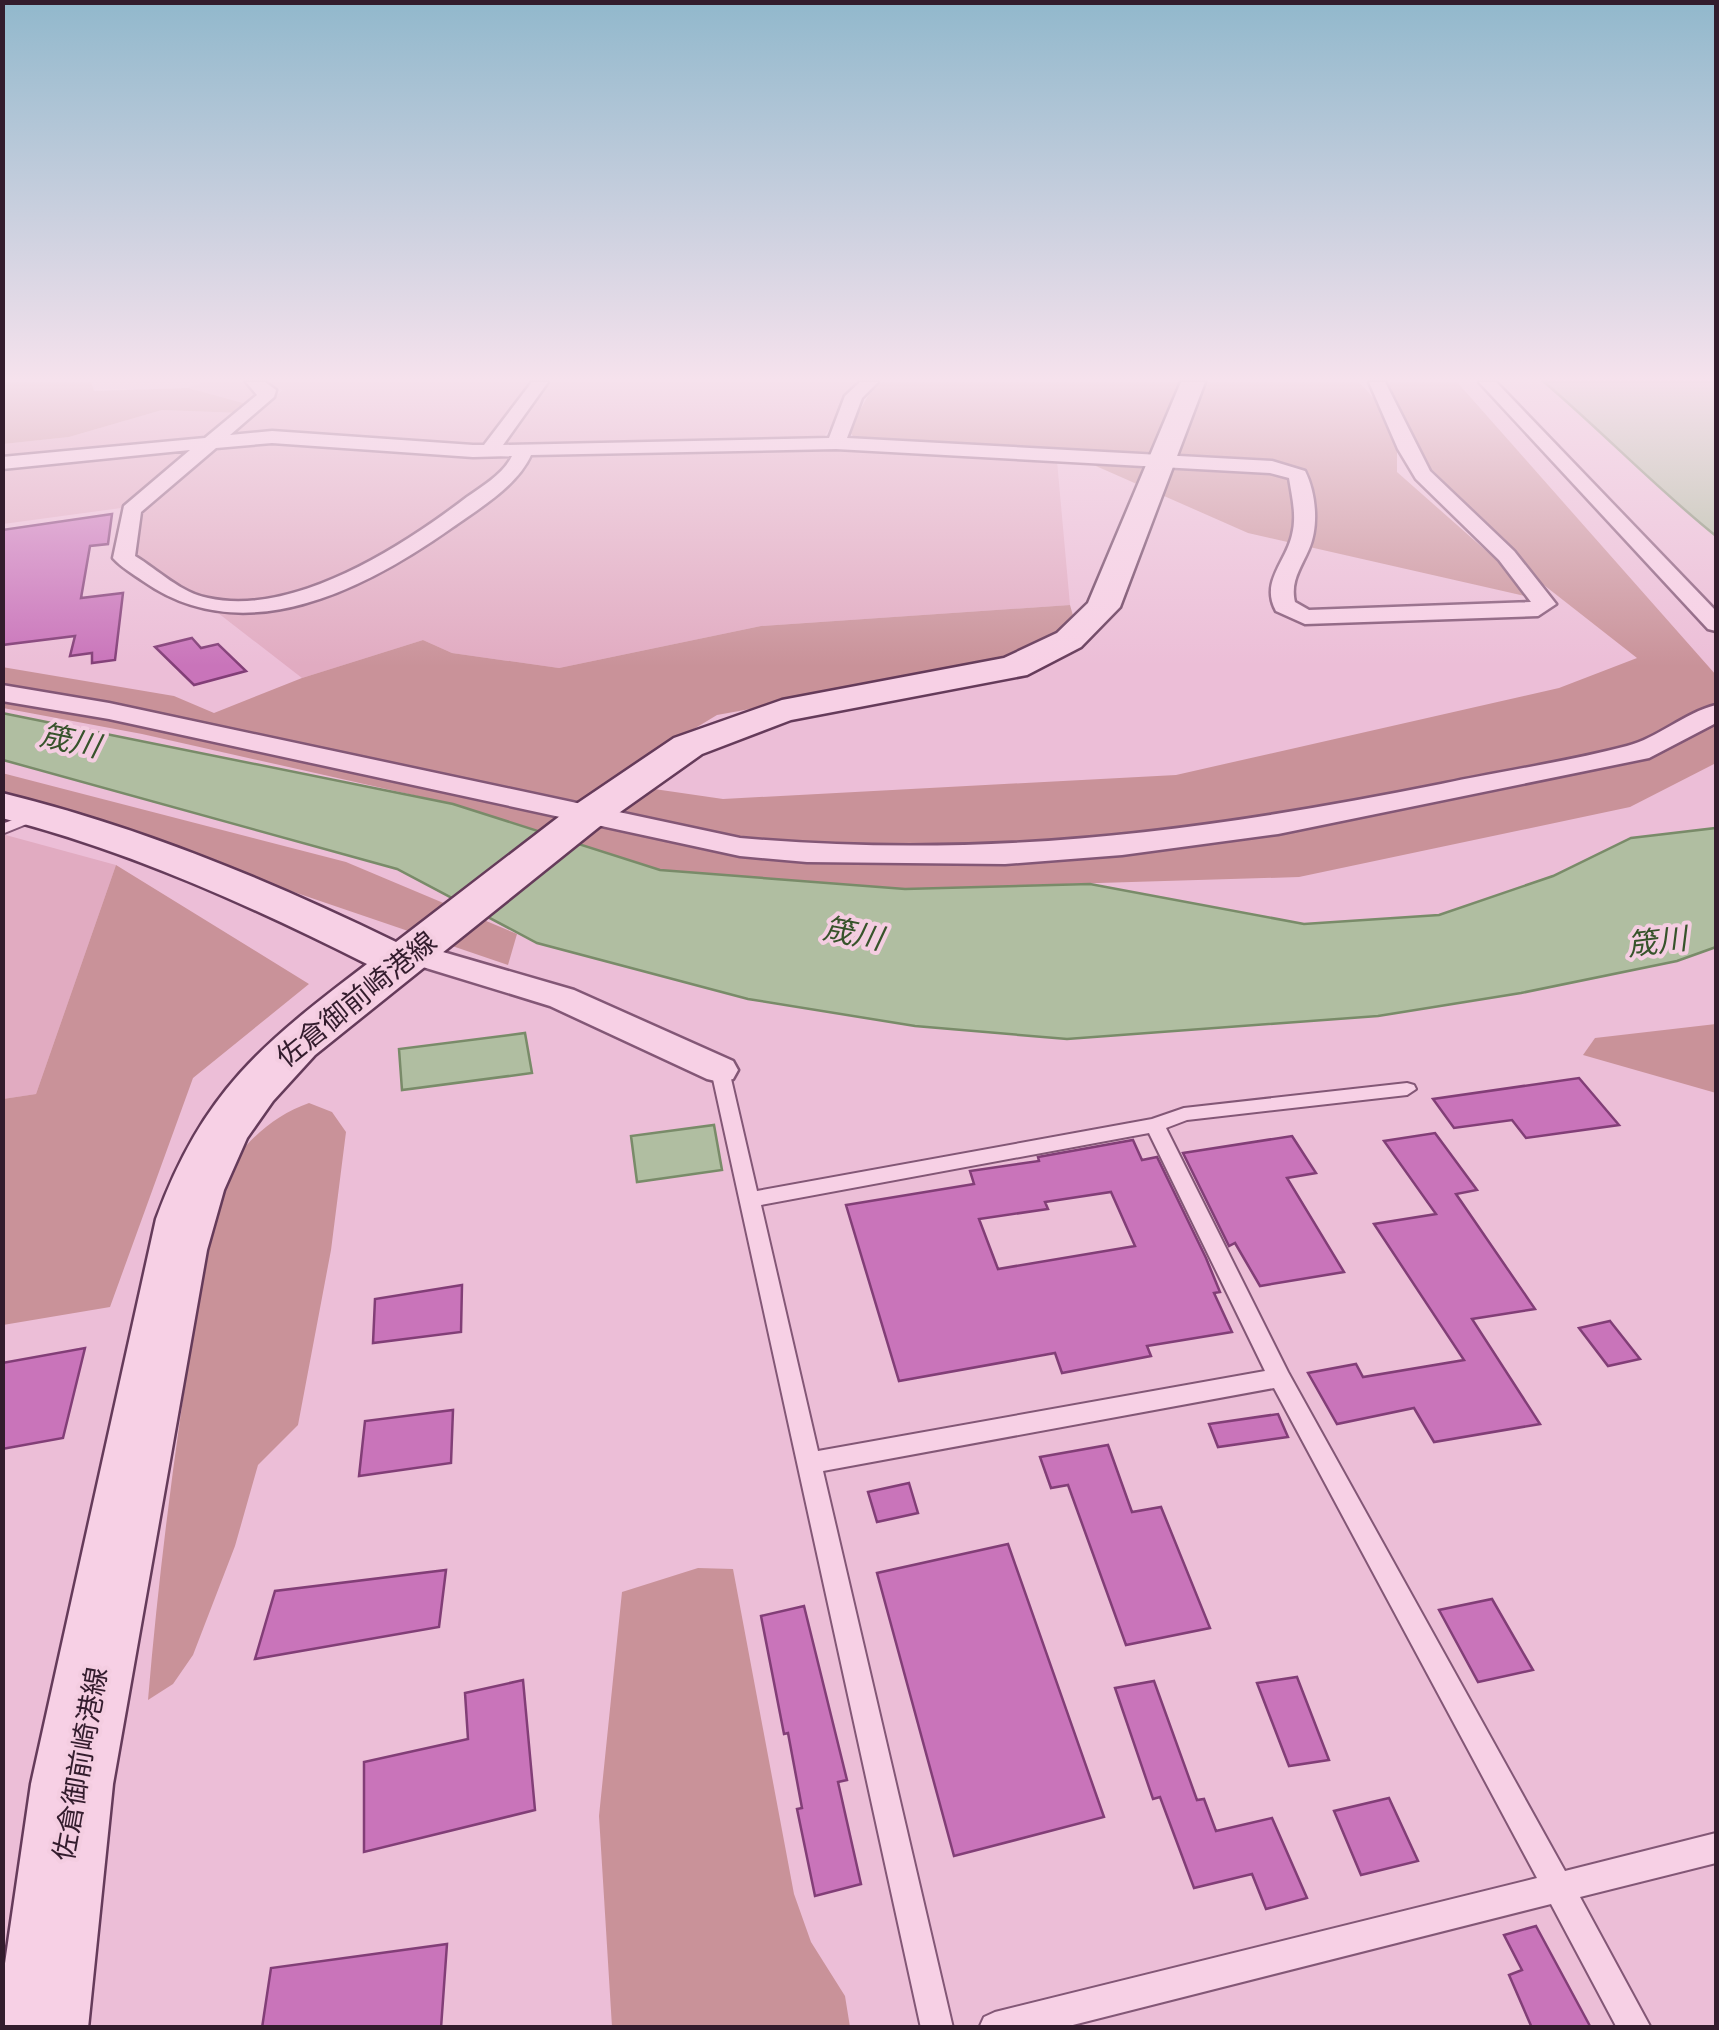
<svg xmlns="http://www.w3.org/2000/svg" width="1719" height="2030" viewBox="0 0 1719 2030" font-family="'Libre Baskerville','Noto Sans JP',serif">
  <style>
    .farmland { fill: #e1abc1 }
    .green { fill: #c99299 }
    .water { fill: #b0bea1; stroke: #798b69; stroke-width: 2.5 }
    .building { fill: #c974ba; stroke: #823e77; stroke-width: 2.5; fill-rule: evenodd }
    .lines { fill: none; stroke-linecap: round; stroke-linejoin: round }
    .lane-casing { stroke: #835776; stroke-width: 4 }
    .street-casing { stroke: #835776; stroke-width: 5 }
    .secondary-casing { stroke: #653b5a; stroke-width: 5 }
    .lane { fill: #f7d0e5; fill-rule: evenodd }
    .street { fill: #f7d0e5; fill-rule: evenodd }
    .secondary { fill: #f7d0e5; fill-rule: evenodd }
    .labels { text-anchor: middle; stroke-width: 8; stroke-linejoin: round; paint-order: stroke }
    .street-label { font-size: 28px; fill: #331c2d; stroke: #f4cde1 }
    .water-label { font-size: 30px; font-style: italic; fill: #37532b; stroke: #f4cde1 }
  </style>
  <rect width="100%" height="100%" fill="#ecbed7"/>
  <!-- farmland -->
  <g class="farmland">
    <polygon points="204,382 860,382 818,446 1057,461 1070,605 761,626 559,668 452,653 423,640 302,678 209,606 124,556 137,508 283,390 261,385 263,393 246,405 188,388"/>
    <polygon points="162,410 240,413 121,508 3,524 2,444 69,437"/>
    <polygon points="2,834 116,865 36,1094 3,1099"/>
  </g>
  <!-- green -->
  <g class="green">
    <polygon points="2,382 91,382 94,391 188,388 250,405 240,413 162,410 69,437 3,444"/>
    <polygon points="876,382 1359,382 1394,421 1377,382 1457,382 1716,675 1716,763 1630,807 1299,877 905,889 660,870 453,804 142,734 3,708 2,667 174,696 214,713 302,678 423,640 452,653 559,668 761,626 1070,605 1078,633 995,665 717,715 606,782 723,799 1176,775 1559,688 1637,658 1526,571 1423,478 1397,428 1397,472 1542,600 1248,533 1071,455 857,440 848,431"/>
    <polygon points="2,773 346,862 517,934 508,965 279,887 131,831 3,797"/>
    <polygon points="116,865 309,984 193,1078 110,1307 3,1325 3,1099 36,1094"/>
    <polygon points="1716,1024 1716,1093 1583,1055 1595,1038"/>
    <path d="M 309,1103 L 332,1112 L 346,1132 L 331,1250 L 298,1425 L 258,1465 L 235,1546 L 193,1655 L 173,1684 L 148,1700 C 159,1569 176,1438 197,1308 C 203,1268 202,1219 221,1182 C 240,1146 271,1116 309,1103 Z"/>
    <polygon points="698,1568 733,1569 794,1894 811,1942 845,1996 850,2027 612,2027 599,1816 622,1592"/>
  </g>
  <!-- water -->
  <g class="water">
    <path d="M 1544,382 L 1716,382 L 1716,536 C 1656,488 1603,432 1544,382 Z"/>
    <polygon points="2,713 453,804 660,870 905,889 1090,884 1304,924 1439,915 1553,876 1631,838 1716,828 1716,947 1677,961 1521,993 1378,1016 1067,1039 915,1026 748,999 537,943 397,869 3,760"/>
    <polygon points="525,1033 532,1073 402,1090 399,1049"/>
    <polygon points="714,1125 722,1170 637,1182 631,1136"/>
  </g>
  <!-- building -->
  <g class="building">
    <polygon points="112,514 108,544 90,546 81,598 123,593 115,660 92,663 92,653 70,656 75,636 2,645 2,530"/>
    <polygon points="192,638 201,648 218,644 246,671 194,685 155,647"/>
    <polygon points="1579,1078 1619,1125 1526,1138 1512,1120 1454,1128 1433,1099"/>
    <polygon points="1435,1133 1477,1190 1456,1194 1535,1309 1472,1319 1540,1424 1434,1442 1414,1408 1337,1424 1308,1373 1356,1364 1363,1377 1464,1360 1374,1224 1436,1214 1384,1141"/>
    <polygon points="1292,1136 1316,1173 1287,1178 1344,1272 1260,1286 1235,1243 1229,1246 1183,1153"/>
    <path d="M 1133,1140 L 1142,1160 L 1157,1157 L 1206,1258 L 1220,1292 L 1214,1293 L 1232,1332 L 1147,1346 L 1151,1356 L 1062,1373 L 1055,1353 L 899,1381 L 846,1205 L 974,1184 L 970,1171 L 1039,1161 L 1038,1157 ZM 1111,1192 L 1135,1246 L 998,1269 L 979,1219 L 1048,1209 L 1045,1202 Z"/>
    <polygon points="462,1285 461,1332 373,1343 375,1299"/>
    <polygon points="1610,1321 1640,1359 1608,1366 1579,1328"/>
    <polygon points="85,1348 63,1438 2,1449 2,1363"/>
    <polygon points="453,1410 451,1463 359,1476 365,1421"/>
    <polygon points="1278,1414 1288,1437 1218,1447 1209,1424"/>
    <polygon points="1108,1445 1132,1512 1161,1507 1210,1628 1126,1645 1068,1485 1051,1488 1040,1457"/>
    <polygon points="909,1483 918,1513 877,1522 868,1492"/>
    <polygon points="1008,1544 1104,1817 954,1856 877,1573"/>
    <polygon points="446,1570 439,1627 255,1659 275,1591"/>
    <polygon points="1492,1599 1533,1670 1478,1682 1439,1610"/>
    <polygon points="804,1606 847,1780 838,1782 861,1884 815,1896 797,1809 802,1808 788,1733 784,1734 761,1616"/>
    <polygon points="1297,1677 1329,1760 1289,1766 1257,1683"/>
    <polygon points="523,1680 535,1810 364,1852 364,1762 468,1739 465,1693"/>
    <polygon points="1154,1681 1197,1800 1204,1799 1216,1831 1272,1818 1307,1898 1266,1909 1252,1874 1194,1888 1160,1797 1153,1799 1115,1688"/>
    <polygon points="1389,1798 1418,1861 1361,1875 1334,1811"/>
    <polygon points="1536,1926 1591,2028 1532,2028 1509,1975 1522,1970 1504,1935"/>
    <polygon points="447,1944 441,2028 262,2028 271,1968"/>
  </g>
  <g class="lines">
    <!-- lane casing -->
    <g class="lane-casing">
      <g id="lane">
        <polygon points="39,810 46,814 44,817 2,834 2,824"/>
        <path d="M 720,1064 L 729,1070 L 757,1191 L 1152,1119 L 1184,1108 L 1407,1083 L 1414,1085 L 1416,1089 L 1407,1095 L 1187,1120 L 1166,1128 L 1288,1372 L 1565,1871 L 1716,1833 L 1716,1863 L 1580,1897 L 1651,2028 L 1617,2028 L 1551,1904 L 1061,2028 L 979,2028 L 984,2017 L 995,2012 L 1537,1878 L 1274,1388 L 823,1471 L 953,2028 L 921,2028 L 711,1070 ZM 1149,1133 L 1265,1371 L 818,1451 L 761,1205 Z"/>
      </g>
    </g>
    <!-- street casing -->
    <g class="street-casing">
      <g id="street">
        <path d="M 246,382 L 265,382 L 276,390 L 274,397 L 230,435 L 272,431 L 473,445 L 484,445 L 532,382 L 548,382 L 503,445 L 829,438 L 845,396 L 860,382 L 878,382 L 862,398 L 847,438 L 1272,461 L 1305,471 C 1316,493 1319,526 1309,549 C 1301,568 1290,581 1295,602 L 1309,610 L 1531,602 L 1499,560 L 1416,479 L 1398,449 L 1369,382 L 1385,382 L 1430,471 L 1514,551 L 1556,604 L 1538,616 L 1305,624 L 1276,611 C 1260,582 1286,562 1292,535 C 1297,516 1292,497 1289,478 L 1270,473 L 836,449 L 531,455 C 517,486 480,508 453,527 C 364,590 244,652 143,581 C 133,574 121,567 113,558 L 124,506 L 190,450 L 2,469 L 2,457 L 205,438 L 257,395 ZM 272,443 L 473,457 L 512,456 C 503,474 484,485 467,497 C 403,546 294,617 208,598 C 181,593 158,570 135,556 L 141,512 L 216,448 Z"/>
        <polygon points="1479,382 1496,382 1716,611 1716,631 1708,629"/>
        <path d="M 2,685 L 109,703 L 740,838 C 985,860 1201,832 1441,784 C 1502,771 1566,762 1627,746 C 1658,738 1684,713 1716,705 L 1716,723 L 1649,758 L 1278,834 L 1122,855 L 1005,864 L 807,862 L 740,856 L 109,719 L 2,701 Z"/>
        <polygon points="412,943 574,990 733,1061 738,1070 733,1079 720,1082 707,1079 550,1006 400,960 395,953 400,946"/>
      </g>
    </g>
    <!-- secondary casing -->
    <g class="secondary-casing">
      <path id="secondary" d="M 1181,382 L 1205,382 L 1120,607 L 1081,647 L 1027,675 L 791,720 L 702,754 L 599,827 L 315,1055 L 273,1101 L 247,1138 L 224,1190 L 207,1250 L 113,1784 L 88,2028 L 2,2028 L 2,1984 L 31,1784 L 156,1219 C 203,1091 262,1044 367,964 C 249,905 130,851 2,818 L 2,793 C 140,827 269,880 396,942 L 569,809 L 674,738 L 782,700 L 1004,658 L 1057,633 L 1088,603 Z"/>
    </g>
    <!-- lane -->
    <use href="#lane" class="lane"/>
    <!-- street -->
    <use href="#street" class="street"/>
    <!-- secondary -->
    <use href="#secondary" class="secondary"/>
  </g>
  <!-- sky -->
  <linearGradient id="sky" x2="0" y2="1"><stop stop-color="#91b8cc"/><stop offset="0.57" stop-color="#f6e2ed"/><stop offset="1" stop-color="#f6e2ed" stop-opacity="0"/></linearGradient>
  <rect width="1719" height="666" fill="url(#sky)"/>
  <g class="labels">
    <!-- street labels -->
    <g class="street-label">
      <text transform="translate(356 999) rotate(-39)" y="10">佐倉御前崎港線</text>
      <text transform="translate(80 1764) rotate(-80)" y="10">佐倉御前崎港線</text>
    </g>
    <!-- water labels -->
    <g class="water-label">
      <text transform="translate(70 741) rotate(12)" y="10">筬川</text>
      <text transform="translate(853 934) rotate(11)" y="10">筬川</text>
      <text transform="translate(1657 942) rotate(-7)" y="10">筬川</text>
    </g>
  </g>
  <!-- border -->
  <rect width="1719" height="2030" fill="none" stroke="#331c2d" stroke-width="10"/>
</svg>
